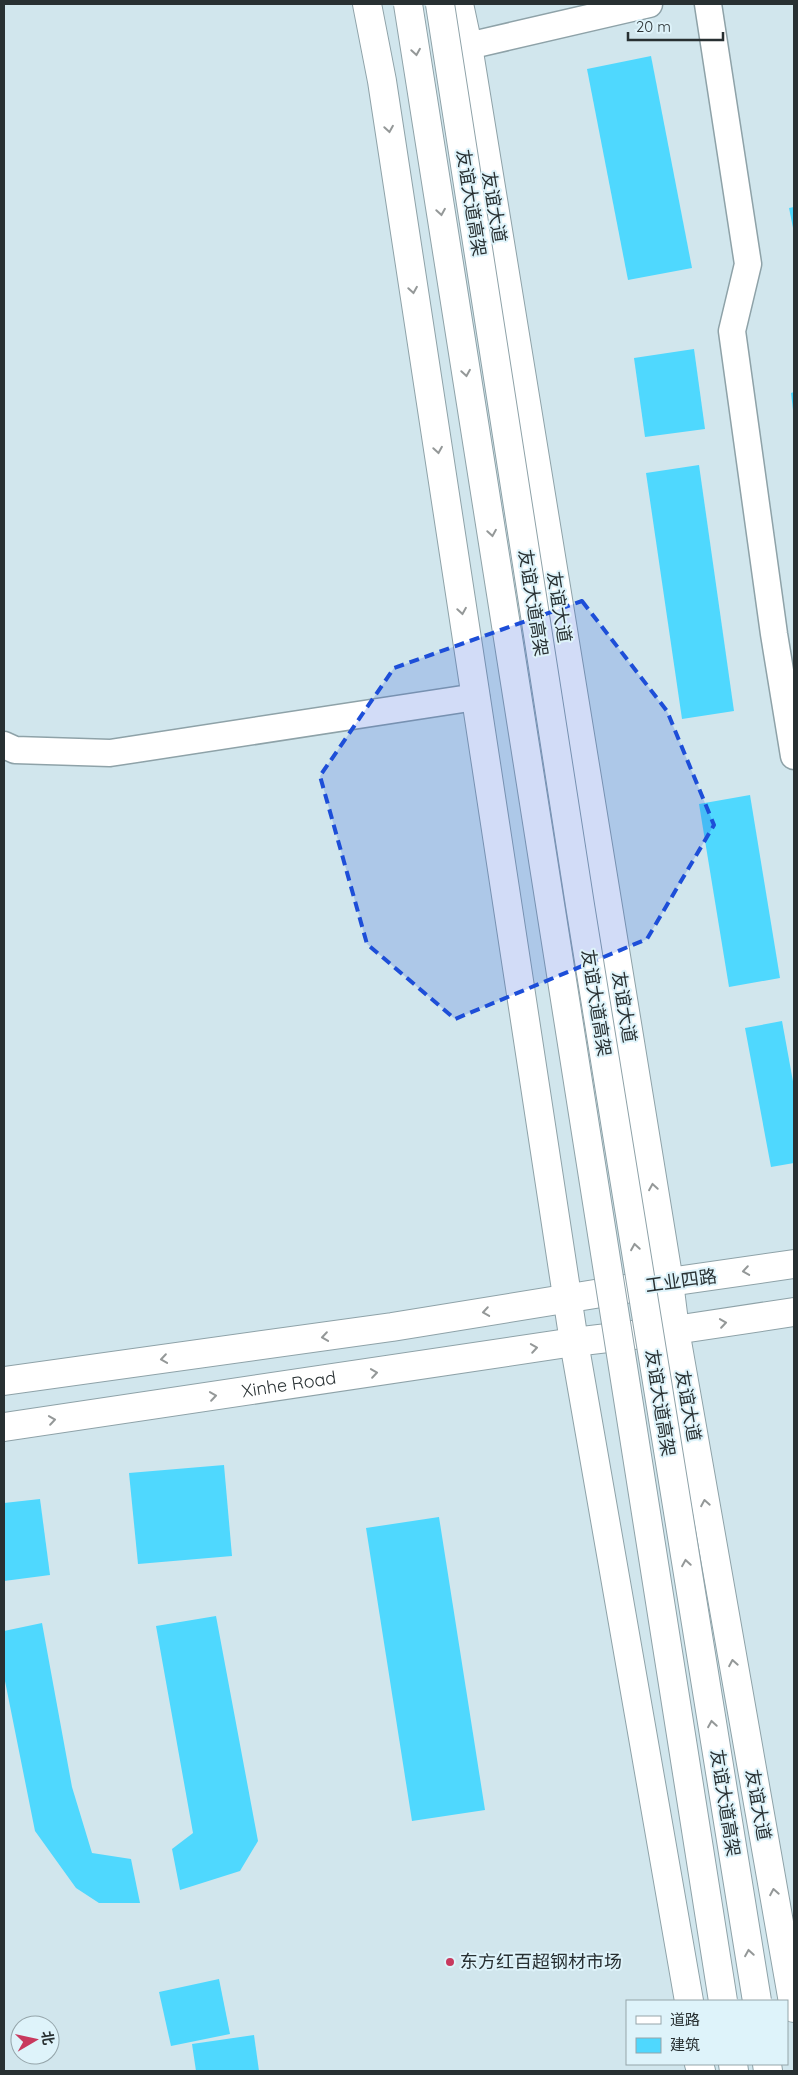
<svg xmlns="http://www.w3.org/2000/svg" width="798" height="2075" viewBox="0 0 798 2075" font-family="Quicksand,'Noto Sans SC',sans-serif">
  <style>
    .building { fill: #4fd8fe }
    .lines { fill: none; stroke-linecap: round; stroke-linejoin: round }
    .street-casing { stroke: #8ea2a8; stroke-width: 29 }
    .secondary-casing { stroke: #8ea2a8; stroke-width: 30 }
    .primary-casing { stroke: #8ea2a8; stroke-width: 30 }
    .street { stroke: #fff; stroke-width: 26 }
    .secondary { stroke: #fff; stroke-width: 28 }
    .primary { stroke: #fff; stroke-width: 28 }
    .primary-bridge-casing { stroke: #8ea2a8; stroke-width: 30; stroke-linecap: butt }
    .primary-bridge { stroke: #fff; stroke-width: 28 }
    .oneway { stroke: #949898 }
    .marked { fill: #1d4ed8; fill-opacity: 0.2; stroke: #1d4ed8; stroke-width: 4; stroke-dasharray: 10 6; stroke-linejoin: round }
    .poi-dot { fill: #c8395e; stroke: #def3fa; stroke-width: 2 }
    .labels { text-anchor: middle; stroke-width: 4; stroke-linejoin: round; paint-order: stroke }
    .street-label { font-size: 18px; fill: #283032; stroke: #def3fa }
    .poi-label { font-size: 18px; fill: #283032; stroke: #def3fa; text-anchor: start }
  </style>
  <rect width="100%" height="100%" fill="#d1e6ed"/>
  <!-- building -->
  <g class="building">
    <polygon points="651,56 692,268 628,280 587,69"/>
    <polygon points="794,207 794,228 793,228 789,208"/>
    <polygon points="694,349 705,429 645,437 634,358"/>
    <polygon points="794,392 794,410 793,410 791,393"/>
    <polygon points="699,465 734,711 682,719 646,473"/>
    <polygon points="750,795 780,978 729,987 699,804"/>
    <polygon points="782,1021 794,1087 794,1163 771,1167 745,1028"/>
    <polygon points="224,1465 232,1556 138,1564 129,1473"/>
    <polygon points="40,1499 50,1575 4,1581 4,1503"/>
    <polygon points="439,1517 485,1810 412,1821 366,1528"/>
    <polygon points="216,1616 258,1841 240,1871 180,1890 172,1849 193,1833 156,1626"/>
    <polygon points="42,1623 72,1787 92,1853 131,1859 140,1903 99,1903 76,1888 35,1831 4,1676 4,1631"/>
    <polygon points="219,1979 230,2034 171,2046 159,1992"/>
    <polygon points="254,2035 259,2071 196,2071 192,2044"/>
  </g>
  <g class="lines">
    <!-- street casing -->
    <g class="street-casing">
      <g id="street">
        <polyline points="708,4 748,264 732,331 774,634 794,756"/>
        <polyline points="468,46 649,4"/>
        <polyline points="4,745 15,750 110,753 476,697"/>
      </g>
    </g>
    <!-- secondary casing -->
    <g class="secondary-casing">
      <g id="secondary">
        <polyline points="4,1381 392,1327 669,1282 794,1264"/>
        <path id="s1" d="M 4,1427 L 574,1342 L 675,1330 L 794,1312"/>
      </g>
    </g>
    <!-- primary casing -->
    <g class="primary-casing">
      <g id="primary">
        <polyline points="367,4 382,81 574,1342 689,2001"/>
        <polyline points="459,4 468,46 669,1282 675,1330 794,2008"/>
        <polyline points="699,2064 701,2071"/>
        <polyline points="733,2064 734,2071"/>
        <polyline points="767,2064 768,2071"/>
      </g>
    </g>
    <!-- street -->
    <use href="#street" class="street"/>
    <!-- secondary -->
    <use href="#secondary" class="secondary"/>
    <!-- primary -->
    <use href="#primary" class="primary"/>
    <!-- primary-bridge casing -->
    <g class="primary-bridge-casing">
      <g id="primary-bridge">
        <polyline points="408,4 723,2001"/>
        <polyline points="440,4 580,905 757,2001"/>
      </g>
    </g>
    <!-- primary-bridge -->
    <use href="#primary-bridge" class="primary-bridge"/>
  </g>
  <!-- one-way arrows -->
  <defs><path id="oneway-chevron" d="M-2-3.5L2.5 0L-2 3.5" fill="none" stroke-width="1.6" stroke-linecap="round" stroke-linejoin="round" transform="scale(1.25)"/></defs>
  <g class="oneway">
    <use href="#oneway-chevron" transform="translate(416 52) rotate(81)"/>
    <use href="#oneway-chevron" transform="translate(389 129) rotate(81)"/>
    <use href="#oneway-chevron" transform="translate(441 212) rotate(81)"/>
    <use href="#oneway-chevron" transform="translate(413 290) rotate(81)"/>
    <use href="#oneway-chevron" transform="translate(466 373) rotate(81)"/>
    <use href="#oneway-chevron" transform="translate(438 450) rotate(81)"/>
    <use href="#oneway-chevron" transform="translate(492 533) rotate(81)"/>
    <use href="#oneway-chevron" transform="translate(462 611) rotate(81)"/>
    <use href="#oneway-chevron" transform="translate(653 1187) rotate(-99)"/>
    <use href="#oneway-chevron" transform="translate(635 1247) rotate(-99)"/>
    <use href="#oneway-chevron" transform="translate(746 1271) rotate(171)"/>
    <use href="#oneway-chevron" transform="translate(486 1312) rotate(171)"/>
    <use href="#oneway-chevron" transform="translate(723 1323) rotate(-8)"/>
    <use href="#oneway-chevron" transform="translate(325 1337) rotate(172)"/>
    <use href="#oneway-chevron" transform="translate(534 1348) rotate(-9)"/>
    <use href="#oneway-chevron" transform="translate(164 1359) rotate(172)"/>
    <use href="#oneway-chevron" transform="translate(374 1373) rotate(-8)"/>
    <use href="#oneway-chevron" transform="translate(213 1396) rotate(-8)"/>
    <use href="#oneway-chevron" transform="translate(52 1420) rotate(-8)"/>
    <use href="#oneway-chevron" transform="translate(705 1503) rotate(-100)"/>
    <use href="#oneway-chevron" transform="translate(686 1563) rotate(-99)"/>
    <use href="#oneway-chevron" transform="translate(733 1663) rotate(-100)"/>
    <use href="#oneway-chevron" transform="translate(712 1724) rotate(-99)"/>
    <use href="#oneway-chevron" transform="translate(774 1892) rotate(-100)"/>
    <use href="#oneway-chevron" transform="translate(749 1953) rotate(-99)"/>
  </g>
  <!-- marked area -->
  <path class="marked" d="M 582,601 L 667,711 L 714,825 L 647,939 L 455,1019 L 367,944 L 320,776 L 394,668 Z"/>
  <!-- markers -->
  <circle class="poi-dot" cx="450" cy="1962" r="5"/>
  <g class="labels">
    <!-- street labels -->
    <g class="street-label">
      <text transform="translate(471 203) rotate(81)" y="6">友谊大道高架</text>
      <text transform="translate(494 207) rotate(81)" y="6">友谊大道</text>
      <text transform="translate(533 603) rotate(81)" y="6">友谊大道高架</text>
      <text transform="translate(559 607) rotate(81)" y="6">友谊大道</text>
      <text transform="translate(596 1003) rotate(81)" y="6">友谊大道高架</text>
      <text transform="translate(624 1007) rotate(81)" y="6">友谊大道</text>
      <text transform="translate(681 1281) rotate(-8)" y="6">工业四路</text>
      <text dy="6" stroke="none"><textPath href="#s1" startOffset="288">Xinhe Road</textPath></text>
      <text transform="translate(660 1403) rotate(81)" y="6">友谊大道高架</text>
      <text transform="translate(688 1406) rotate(80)" y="6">友谊大道</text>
      <text transform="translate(725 1803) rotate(81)" y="6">友谊大道高架</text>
      <text transform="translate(758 1805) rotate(80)" y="6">友谊大道</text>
    </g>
    <!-- poi labels -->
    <g class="poi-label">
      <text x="460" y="1968">东方红百超钢材市场</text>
    </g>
  </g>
  <!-- border -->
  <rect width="798" height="2075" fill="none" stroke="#283032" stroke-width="10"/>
  <!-- legend -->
  <rect x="626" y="2000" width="162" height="65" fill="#def3fa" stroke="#95a5aa"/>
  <rect x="636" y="2016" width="25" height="8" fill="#ffffff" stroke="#95a5aa"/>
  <text x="670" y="2025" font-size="15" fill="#283032">道路</text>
  <rect x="636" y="2038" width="25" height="15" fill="#4fd8fe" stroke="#95a5aa"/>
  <text x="670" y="2050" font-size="15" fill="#283032">建筑</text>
  <!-- north arrow -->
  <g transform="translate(35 2040) rotate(81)"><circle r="24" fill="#def3fa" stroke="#95a5aa"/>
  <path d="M0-4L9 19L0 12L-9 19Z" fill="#c8395e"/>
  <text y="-8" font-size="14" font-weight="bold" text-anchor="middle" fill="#283032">北</text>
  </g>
  <!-- scale -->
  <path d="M628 32v8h95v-8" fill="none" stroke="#283032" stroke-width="2.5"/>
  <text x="636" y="32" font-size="15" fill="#283032" stroke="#def3fa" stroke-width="4" paint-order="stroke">20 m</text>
</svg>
